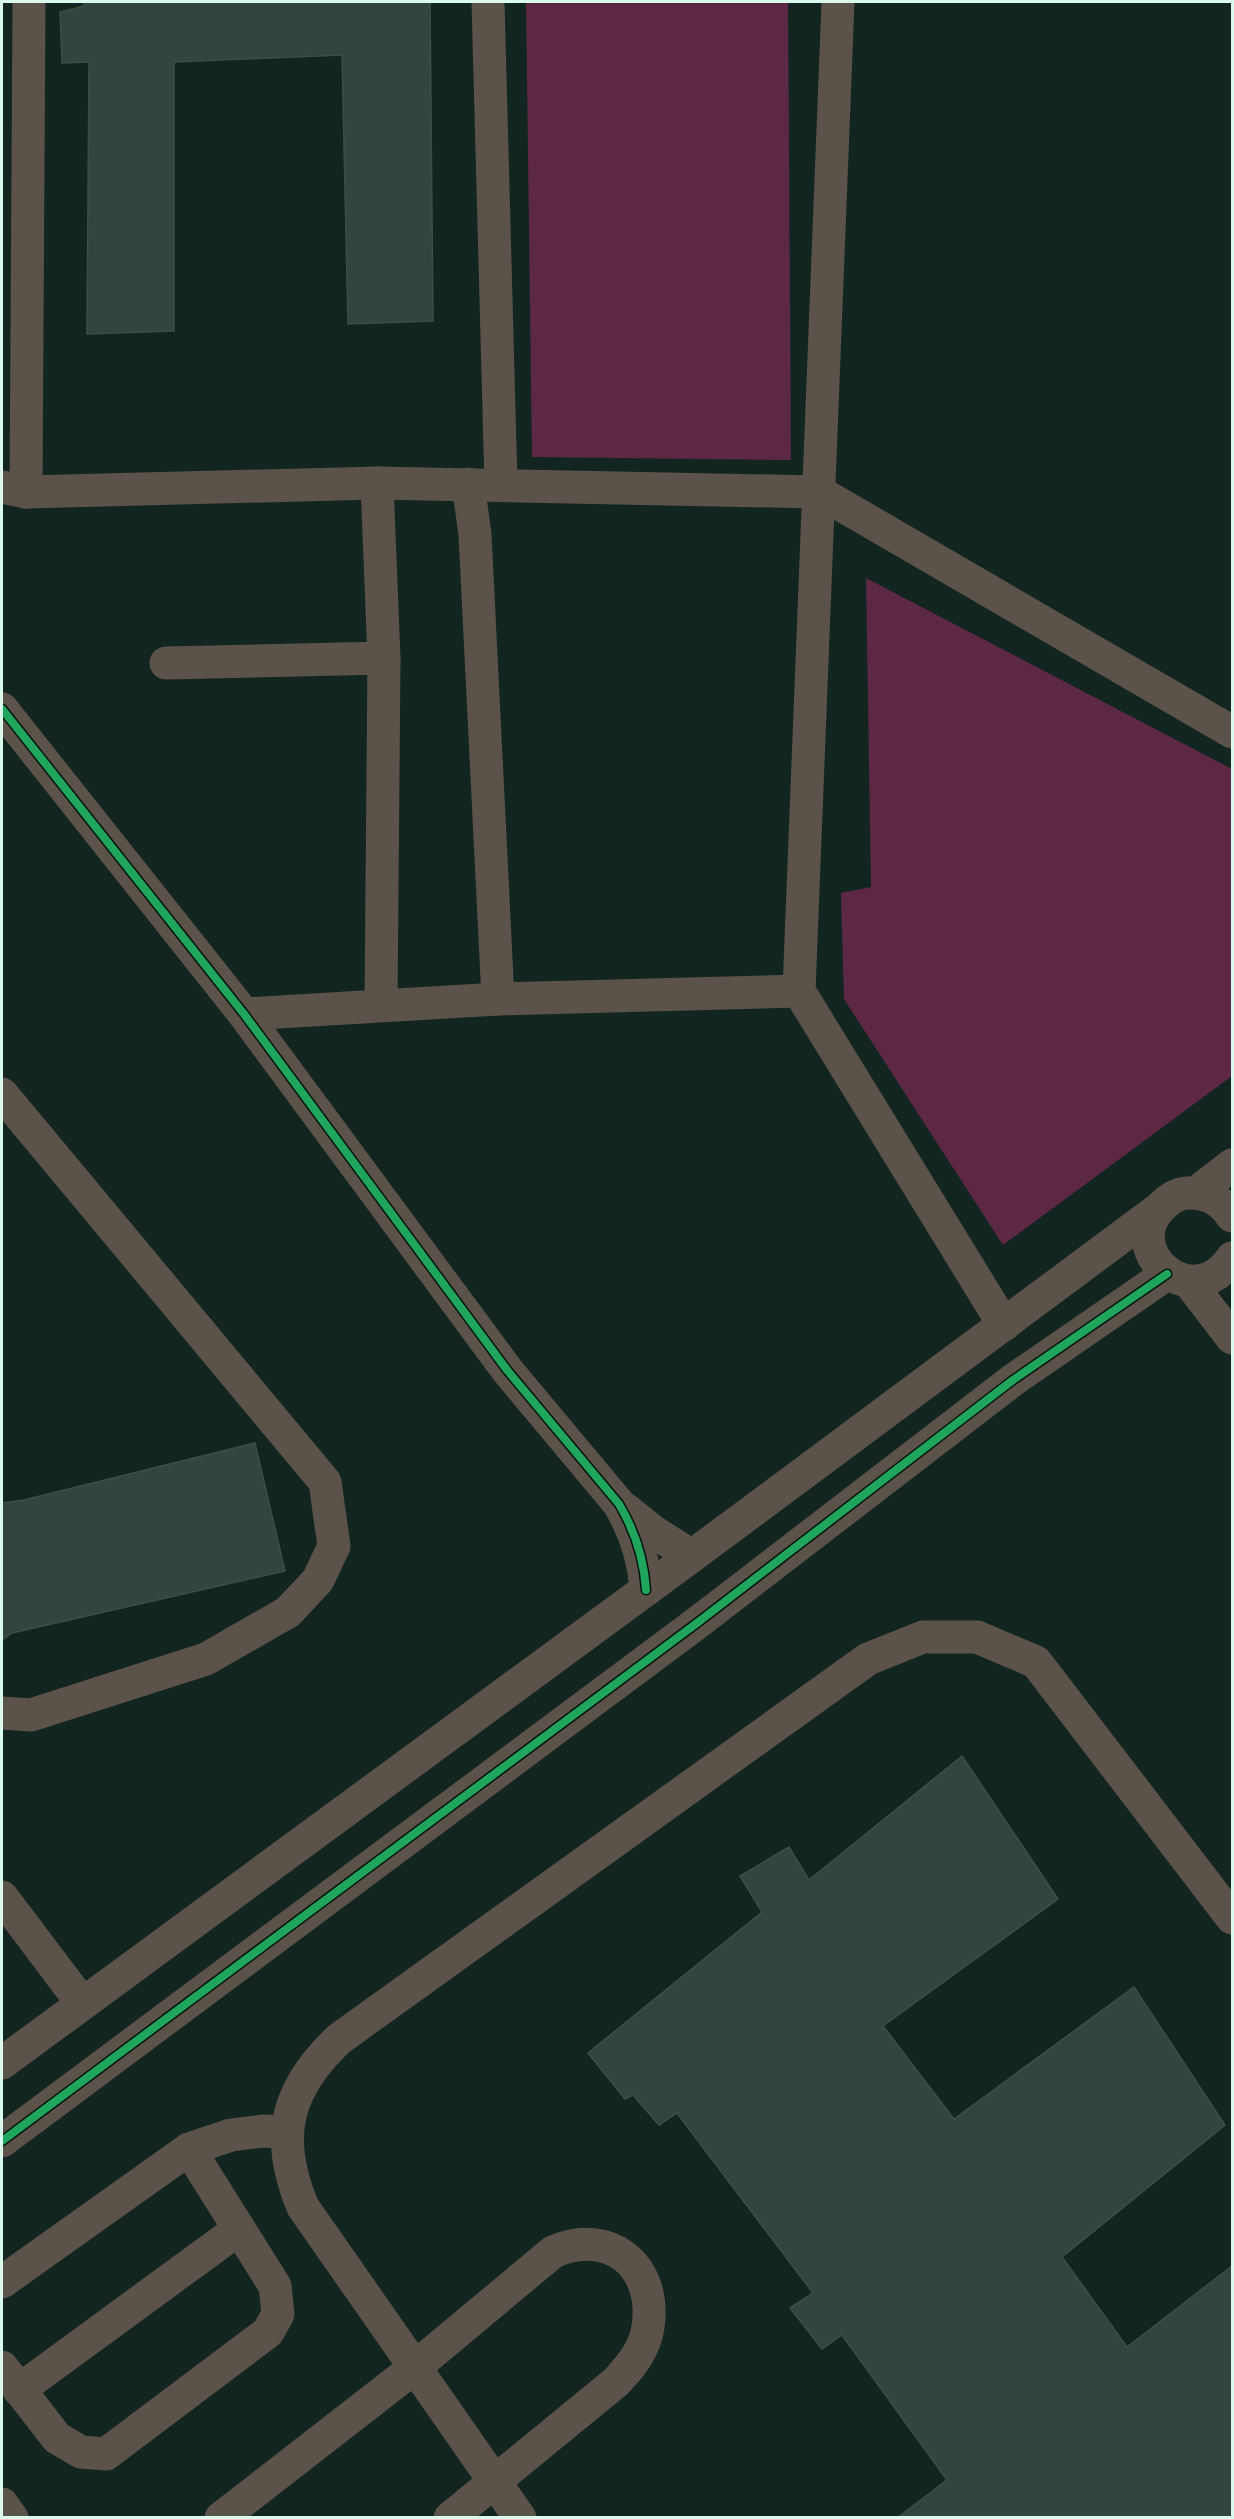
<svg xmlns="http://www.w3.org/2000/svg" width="1234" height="2519" viewBox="0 0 1234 2519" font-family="Georgia,serif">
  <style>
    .green { fill: #5c2843 }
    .building { fill: #33453c; stroke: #3e4e45; stroke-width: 1.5 }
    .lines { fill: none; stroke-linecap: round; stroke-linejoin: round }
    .minor { stroke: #5b524a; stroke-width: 33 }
    .cycleway-casing { stroke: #00140d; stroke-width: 11 }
    .cycleway { stroke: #20a55d; stroke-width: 8 }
  </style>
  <rect width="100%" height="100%" fill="#132520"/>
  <!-- green -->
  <g class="green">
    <polygon points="526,2 788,2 791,460 532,457"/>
    <polygon points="866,578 1232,769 1232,1076 1003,1245 844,999 841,893 871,887"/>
  </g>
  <!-- building -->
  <g class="building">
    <polygon points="84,2 430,2 433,321 348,324 342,55 174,62 174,331 87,334 89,62 62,63 60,12 84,6"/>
    <polygon points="255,1443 285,1571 12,1633 2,1640 2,1503 24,1500"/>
    <polygon points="962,1756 1058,1899 883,2026 954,2119 1134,1987 1225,2125 1062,2257 1127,2347 1232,2266 1232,2518 897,2518 947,2480 842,2335 822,2349 790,2308 813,2293 677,2113 659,2125 633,2095 625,2099 588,2053 762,1912 740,1876 789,1847 809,1880"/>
  </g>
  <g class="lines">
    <!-- minor -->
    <g class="minor">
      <polyline points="488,2 501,485"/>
      <polyline points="838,2 799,991 1004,1325"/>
      <polyline points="377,483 384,658 381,1004"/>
      <polyline points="468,484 475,534 498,999"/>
      <polyline points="2,487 26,492 377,483 819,492 1232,732"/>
      <polyline points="26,492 29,2"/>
      <polyline points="166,663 384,658"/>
      <path d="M 2,709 L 244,1014 L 507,1370 L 619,1504 C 635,1531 644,1558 646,1590"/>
      <polyline points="244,1014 498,999 799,991"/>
      <polyline points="2,1094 325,1482 334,1546 318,1580 288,1612 206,1659 31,1715 2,1713"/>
      <polyline points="1197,1192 1232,1165"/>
      <path d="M 1232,1216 C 1220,1199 1206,1192 1186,1193 C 1176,1194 1168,1200 1162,1206 C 1117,1250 1193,1317 1232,1258"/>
      <polyline points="1189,1282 1232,1338"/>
      <polyline points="625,1509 654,1532 692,1556"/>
      <polyline points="2,1897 82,2003"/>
      <polyline points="2,2063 692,1556 1156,1211"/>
      <polyline points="2,2141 697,1623 1013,1380 1167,1274"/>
      <polyline points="2,2282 189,2149 231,2135 263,2131 287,2132"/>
      <polyline points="2,2367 57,2438 81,2452 106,2454 268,2332 278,2314 275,2286 189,2149"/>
      <polyline points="19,2390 239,2229"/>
      <polyline points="2,2504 12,2518"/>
      <path d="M 221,2518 L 414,2368 L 553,2252 C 610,2227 657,2266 648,2327 C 645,2349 631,2366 616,2382 L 450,2518"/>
      <path d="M 520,2518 L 303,2207 C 274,2138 285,2090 339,2039 L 868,1659 L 923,1637 L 977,1637 L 1036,1662 L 1232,1918"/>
    </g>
    <!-- cycleway casing -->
    <g class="cycleway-casing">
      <g id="cycleway">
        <path d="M 2,709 L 244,1014 L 507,1370 L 619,1504 C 635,1531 644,1558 646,1590"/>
        <polyline points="2,2141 697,1623 1013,1380 1167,1274"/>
      </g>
    </g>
    <!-- cycleway -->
    <use href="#cycleway" class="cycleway"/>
  </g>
  <!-- border -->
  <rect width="1234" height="2519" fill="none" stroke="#dbfaee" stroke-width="6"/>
</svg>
